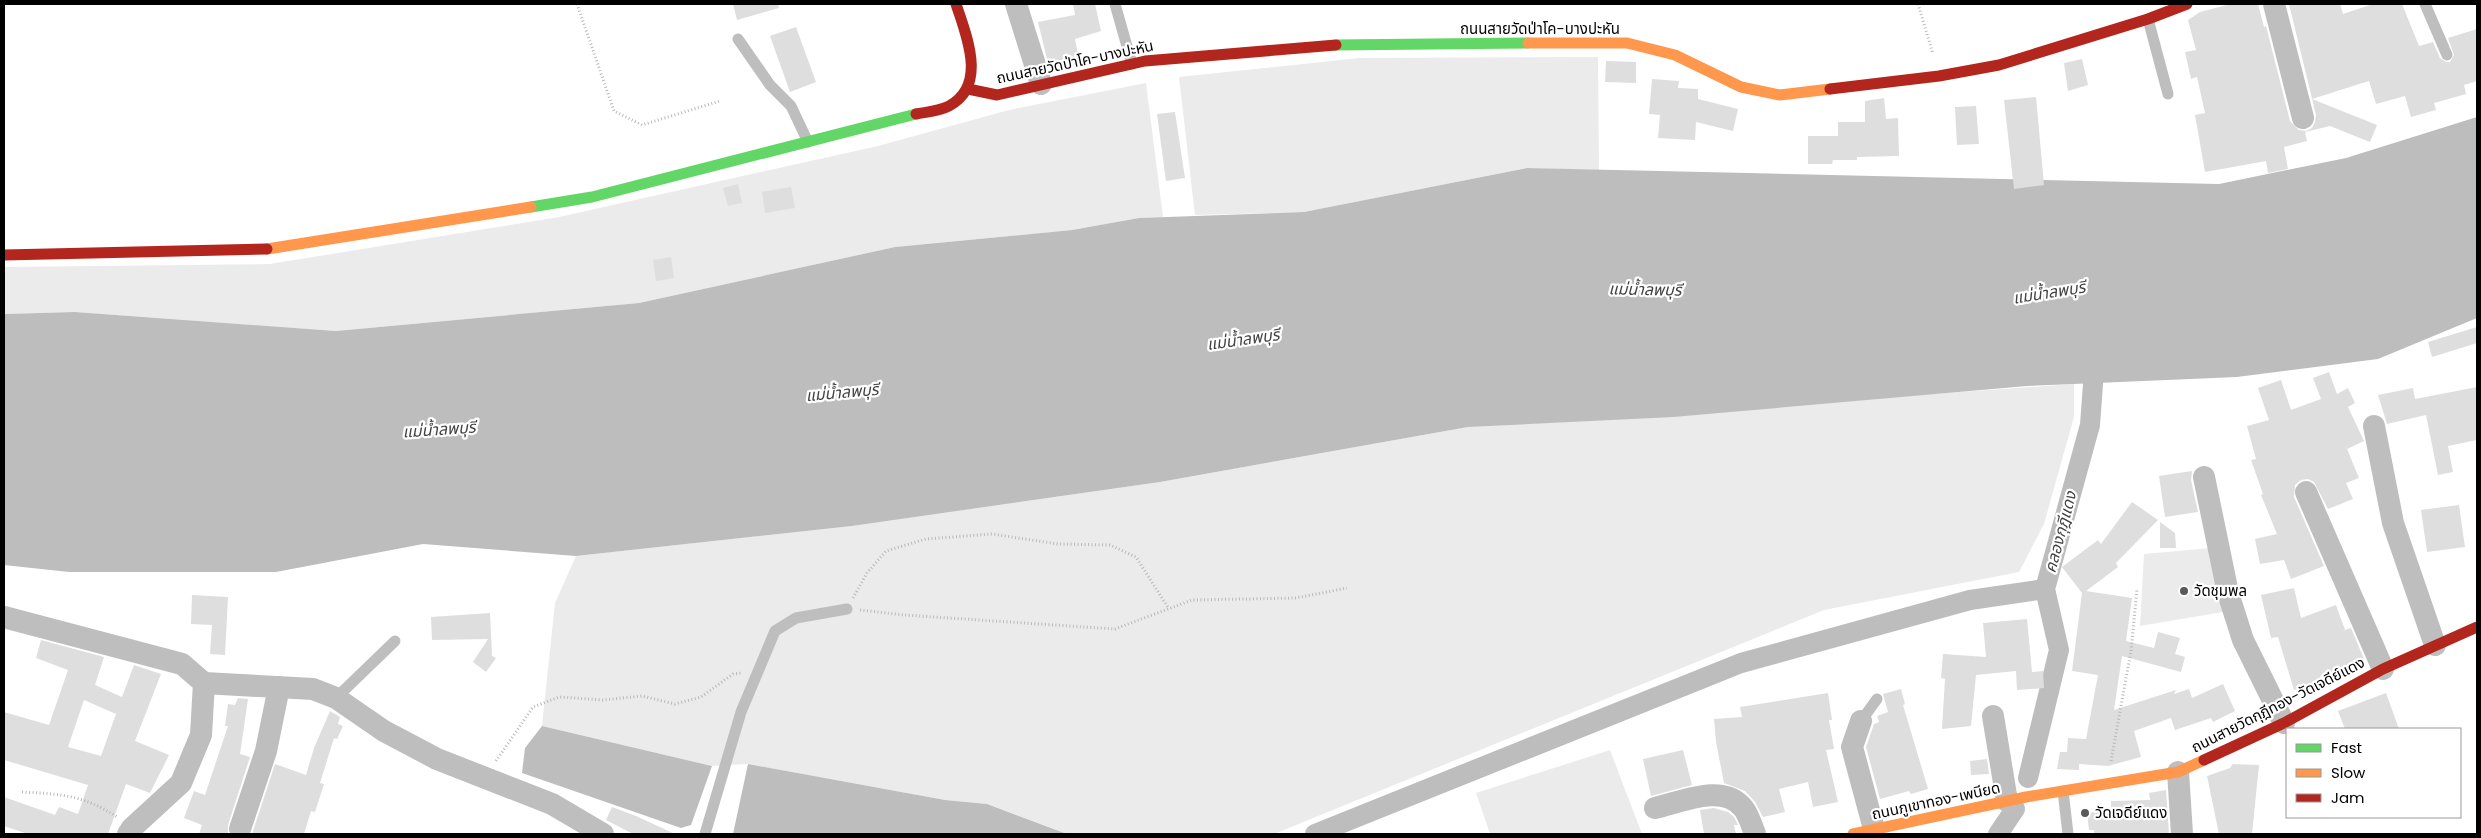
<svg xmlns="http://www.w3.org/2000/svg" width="2481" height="838" viewBox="0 0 2481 838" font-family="Poppins,'Noto Sans Thai',sans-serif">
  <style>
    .green { fill: #ebebeb }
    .water { fill: #bdbdbd }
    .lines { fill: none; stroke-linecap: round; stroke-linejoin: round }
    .canal { stroke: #bdbdbd; stroke-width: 20 }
    .building { fill: #dedede; fill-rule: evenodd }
    .path { stroke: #b9b9b9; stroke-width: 3; stroke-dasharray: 1 2.5; stroke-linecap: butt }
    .lane { stroke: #bebebe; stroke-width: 11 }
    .street { stroke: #bebebe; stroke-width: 22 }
    .fast { stroke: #63d668; stroke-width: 11 }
    .slow { stroke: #ff974d; stroke-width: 11 }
    .jam { stroke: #b3261e; stroke-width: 11 }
    .poi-dot { fill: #595959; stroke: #fff; stroke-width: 2 }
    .labels { text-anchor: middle; stroke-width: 4.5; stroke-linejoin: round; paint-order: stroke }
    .street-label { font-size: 15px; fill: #000; stroke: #fff }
    .poi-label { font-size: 15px; fill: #000; stroke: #fff; text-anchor: start }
    .water-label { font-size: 16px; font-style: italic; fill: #424242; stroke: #fff }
  </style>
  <rect width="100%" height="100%" fill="#fff"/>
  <!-- green -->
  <g class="green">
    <polygon points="1598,57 1599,170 1527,168 1304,212 1195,215 1179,77 1359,58"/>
    <polygon points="1146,83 1163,217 1139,218 1072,230 895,247 639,303 336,331 75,312 4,314 4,267 270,264 559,217 878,146 1009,110"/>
    <polygon points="2074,384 2074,417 2044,524 2019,572 1824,610 1274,834 1067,834 987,804 945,800 748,764 712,766 542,726 555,603 576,556 852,526 1160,482 1468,427"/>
    <polygon points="2211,548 2229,611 2140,626 2144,554"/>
    <polygon points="1610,750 1642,834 1490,834 1476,793"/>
  </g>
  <!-- water -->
  <g class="water">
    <polygon points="2477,117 2477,318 2378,359 2237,377 2027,386 1673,417 1468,427 1160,482 852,526 576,556 423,544 276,572 69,572 4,565 4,314 75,312 336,331 639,303 895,247 1072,230 1139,218 1304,212 1527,168 2219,184 2346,158"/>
    <polygon points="542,726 712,766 691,825 681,828 522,773 525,748"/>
    <polygon points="748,764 945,800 987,804 1067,834 733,834"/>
  </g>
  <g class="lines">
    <!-- canal -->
    <g class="canal">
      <polyline points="2028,778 2059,650 2045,589 2090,425 2095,357"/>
      <polyline points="1315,834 1741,663 1970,600 2045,589"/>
      <polyline points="1998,834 2015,809"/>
    </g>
  </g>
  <!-- building -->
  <g class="building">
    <polygon points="733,4 778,4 779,8 737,20"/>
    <polygon points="1073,4 1095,4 1101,31 1075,39 1079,60 1049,67 1038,22 1075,15"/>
    <polygon points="2231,4 2258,4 2264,27 2266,26 2290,121 2299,130 2306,131 2312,128 2315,122 2316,115 2289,4 2340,4 2343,14 2373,4 2402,4 2419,46 2433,42 2440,58 2446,62 2450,62 2454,55 2448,38 2477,29 2477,81 2464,85 2466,94 2434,103 2436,110 2411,117 2405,96 2376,104 2369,81 2312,99 2377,125 2370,142 2330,126 2305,132 2307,141 2284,147 2288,169 2268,173 2266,161 2205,172 2195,115 2205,113 2197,77 2191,79 2185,52 2196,50 2188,20 2200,12"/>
    <polygon points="796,27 816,82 790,92 770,36"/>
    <polygon points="2082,59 2088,85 2068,91 2064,63"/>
    <polygon points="1606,61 1636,62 1636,83 1605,82"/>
    <polygon points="1652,79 1679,81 1678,88 1698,89 1698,99 1738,109 1733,131 1696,122 1695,140 1658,138 1660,115 1649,114"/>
    <polygon points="2036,97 2044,185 2014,189 2004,100"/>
    <polygon points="1884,98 1886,119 1898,118 1899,156 1857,157 1857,160 1833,160 1832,164 1808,164 1808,136 1838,136 1838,122 1865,122 1865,101"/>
    <polygon points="1976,106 1979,144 1957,145 1955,107"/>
    <polygon points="1175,112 1185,178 1166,181 1157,114"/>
    <polygon points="738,184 742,203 728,206 723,188"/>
    <polygon points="791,187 795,208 765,213 762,192"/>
    <polygon points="671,257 674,278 656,281 653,260"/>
    <polygon points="2477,327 2477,343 2432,357 2428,342"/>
    <polygon points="2329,372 2337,394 2348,388 2355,403 2348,407 2364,441 2347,449 2359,478 2346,483 2353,499 2328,509 2314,482 2308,479 2301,480 2295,485 2294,497 2324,566 2291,579 2284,560 2260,564 2255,539 2277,534 2261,495 2263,494 2251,460 2256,459 2247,426 2269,420 2258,388 2281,380 2291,410 2321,399 2313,378"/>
    <polygon points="2477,387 2477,440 2448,446 2453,472 2438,475 2426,415 2387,424 2378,395 2413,388 2415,399"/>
    <polygon points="2192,471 2191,480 2198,512 2165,517 2159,476"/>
    <polygon points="2132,502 2158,520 2116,563 2118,567 2086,591 2132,598 2126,641 2154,648 2158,632 2180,638 2175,654 2185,657 2181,672 2122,656 2114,710 2176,690 2174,694 2189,689 2192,698 2223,684 2235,711 2213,722 2211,718 2175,730 2171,718 2134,731 2141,757 2108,766 2079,764 2079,770 2057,769 2060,752 2067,752 2068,738 2086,739 2098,675 2072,671 2082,593 2062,567 2098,540 2101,544"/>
    <polygon points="2459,505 2465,547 2427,552 2421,510"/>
    <polygon points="2160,522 2175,533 2176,548 2160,548"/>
    <polygon points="2294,588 2301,618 2336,605 2345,630 2351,628 2364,659 2320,676 2322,681 2294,690 2278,637 2271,638 2261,595"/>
    <polygon points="192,595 228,597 225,655 210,654 212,625 191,624"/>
    <polygon points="490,613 492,656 496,658 486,672 473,662 488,639 432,640 431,617"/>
    <polygon points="2027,619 2032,672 2043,671 2044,688 2017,690 2016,671 1976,675 1971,726 1942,729 1945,679 1941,678 1943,654 1986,657 1983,623"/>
    <path d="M 41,640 L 104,657 L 95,685 L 122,697 L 134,665 L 161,674 L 135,741 L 169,755 L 150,793 L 126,784 L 108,834 L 28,834 L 4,826 L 4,797 L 55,815 L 59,807 L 78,814 L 88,785 L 4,760 L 4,712 L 49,725 L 68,670 L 36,658 ZM 84,700 L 116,714 L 101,756 L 68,747 Z"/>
    <polygon points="1901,689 1905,704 1903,705 1928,789 1911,794 1909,791 1880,799 1866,747 1874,724 1879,722 1877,716 1888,712 1883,694"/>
    <polygon points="1828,693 1832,720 1829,720 1834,749 1826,750 1838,802 1813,807 1808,782 1779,789 1785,812 1763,817 1755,802 1745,791 1724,783 1716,742 1714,719 1742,717 1740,707"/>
    <polygon points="2386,693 2399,729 2345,729 2338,711"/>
    <polygon points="238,698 248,699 240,754 250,757 228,825 228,834 199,834 202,825 184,818 194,791 205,795 228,726 225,726 228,704 235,705"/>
    <polygon points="330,711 340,717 338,724 343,726 337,739 334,738 320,783 324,784 315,812 311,811 304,834 252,834 275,764 306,775 314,748"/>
    <polygon points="1683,750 1692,785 1651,796 1643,759"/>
    <polygon points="1987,759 1989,774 1971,775 1970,761"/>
    <polygon points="2233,764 2259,765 2252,834 2219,834 2207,776 2230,768"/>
    <polygon points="2166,790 2169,834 2094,834 2094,830 2089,830 2087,813 2111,810 2111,801 2150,800 2149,793"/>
    <polygon points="612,807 636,816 675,834 633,834 606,820"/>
    <polygon points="1714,808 1728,812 1734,817 1738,825 1734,825 1736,834 1704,834 1700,810"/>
  </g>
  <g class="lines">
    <!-- path -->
    <g class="path">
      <polyline points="577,4 614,111 642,125 720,101"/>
      <polyline points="1918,4 1933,54"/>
      <polyline points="853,598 867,573 886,551 926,539 992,534 1058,544 1110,545 1136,557 1169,609"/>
      <polyline points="860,610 904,615 1115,629 1192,600 1296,598 1347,588"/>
      <polyline points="496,761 533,707 559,697 603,700 642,696 675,704 701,697 733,674 742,673"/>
      <polyline points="2111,761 2131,651 2137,589"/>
      <path d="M 22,792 C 60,794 84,795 117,817"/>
    </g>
    <!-- lane -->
    <g class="lane">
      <polyline points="1115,4 1132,64"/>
      <polyline points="2425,4 2447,55"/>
      <polyline points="2148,19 2168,94"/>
      <polyline points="738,39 770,85 791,106 808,142"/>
      <polyline points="336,698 395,641"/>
      <polyline points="1861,721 1877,699"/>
      <polyline points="2063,791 2068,834"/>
      <polyline points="705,834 741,712 775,631 796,618 847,609"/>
    </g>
    <!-- street -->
    <g class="street">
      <polyline points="1016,4 1041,84"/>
      <polyline points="2274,4 2303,118"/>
      <polyline points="2374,426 2393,523 2435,645"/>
      <polyline points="2204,477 2228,593 2243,640 2284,723"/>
      <polyline points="2306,492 2383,669"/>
      <polyline points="4,617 182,664 204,683 201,735 181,783 132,828 128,834"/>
      <polyline points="204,683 313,689 336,698 384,731 437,759 552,804 603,834"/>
      <polyline points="1993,716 2007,801"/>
      <polyline points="1861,721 1852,747 1874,829"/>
      <polyline points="2178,772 2182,834"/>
      <path d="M 1655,808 C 1682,802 1724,782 1744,809 C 1749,816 1752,826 1755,834"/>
      <polyline points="240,829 266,751 279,687"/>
    </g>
    <!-- fast -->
    <g class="fast">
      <polyline points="1336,45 1528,43"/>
      <polyline points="531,207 592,197 916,114"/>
    </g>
    <!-- slow -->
    <g class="slow">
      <polyline points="1528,43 1627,43 1675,55 1741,87 1780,95 1830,89"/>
      <polyline points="267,249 531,207"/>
      <polyline points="1853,834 2026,797 2178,772 2204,760"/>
    </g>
    <!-- jam -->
    <g class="jam">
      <polyline points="968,89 997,95 1145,61 1336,45"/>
      <polyline points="1830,89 1939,76 1999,65 2148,19 2187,4"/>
      <path d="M 916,114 C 926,112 940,111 949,106 C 988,85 966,35 956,4"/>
      <polyline points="4,255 267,249"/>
      <polyline points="2204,760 2284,723 2383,669 2477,627"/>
    </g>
  </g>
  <!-- markers -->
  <g class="poi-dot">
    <circle cx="2184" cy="591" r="5"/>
    <circle cx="2085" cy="813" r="5"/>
  </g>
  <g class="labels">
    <!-- street labels -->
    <g class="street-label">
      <text x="1540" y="34">ถนนสายวัดป่าโค-บางปะหัน</text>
      <text transform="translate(1075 62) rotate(-12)" y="5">ถนนสายวัดป่าโค-บางปะหัน</text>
      <text transform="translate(2278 705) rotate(-27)" y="5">ถนนสายวัดกุฎีทอง-วัดเจดีย์แดง</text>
      <text transform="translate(1936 801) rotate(-12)" y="5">ถนนภูเขาทอง-เพนียด</text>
    </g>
    <!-- poi labels -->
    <g class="poi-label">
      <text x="2194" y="596">วัดชุมพล</text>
      <text x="2095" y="818">วัดเจดีย์แดง</text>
    </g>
    <!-- water labels -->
    <g class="water-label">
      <text transform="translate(1645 289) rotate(1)" y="6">แม่น้ำลพบุรี</text>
      <text transform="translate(2049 292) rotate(-9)" y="6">แม่น้ำลพบุรี</text>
      <text transform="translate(1243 339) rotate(-8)" y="6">แม่น้ำลพบุรี</text>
      <text transform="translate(842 392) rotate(-5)" y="6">แม่น้ำลพบุรี</text>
      <text transform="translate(439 429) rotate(-4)" y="6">แม่น้ำลพบุรี</text>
      <text transform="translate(2060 532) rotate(-75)" y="6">คลองกุฎีแดง</text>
    </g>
  </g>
  <!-- border -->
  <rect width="2481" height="838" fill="none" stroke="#000000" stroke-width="10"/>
  <!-- legend -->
  <rect x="2286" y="728" width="175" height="90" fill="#ffffff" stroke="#999999"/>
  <rect x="2296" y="744" width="25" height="8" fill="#63d668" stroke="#999999"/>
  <text x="2331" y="753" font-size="15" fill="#000000">Fast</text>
  <rect x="2296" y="769" width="25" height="8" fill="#ff974d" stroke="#999999"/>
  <text x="2331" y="778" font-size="15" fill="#000000">Slow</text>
  <rect x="2296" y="794" width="25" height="8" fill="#b3261e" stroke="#999999"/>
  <text x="2331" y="803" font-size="15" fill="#000000">Jam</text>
</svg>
